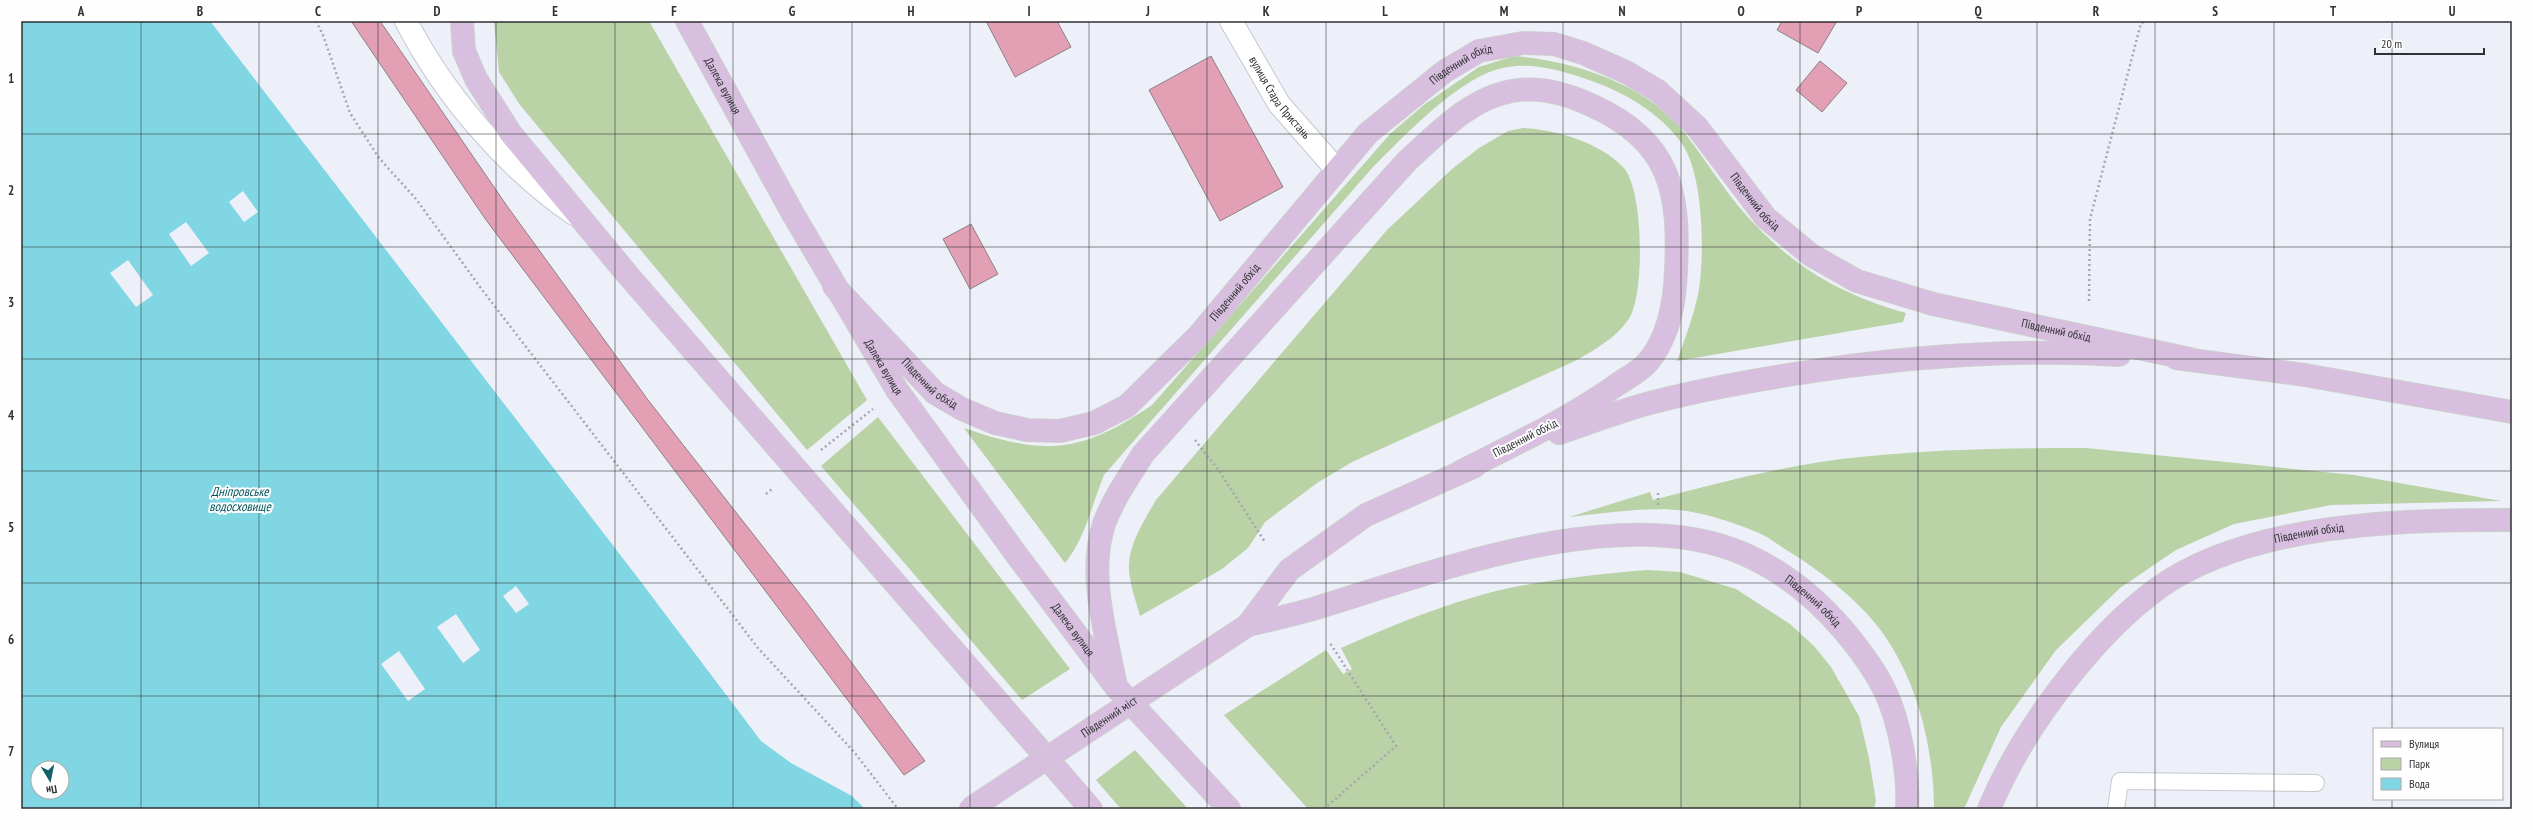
<svg xmlns="http://www.w3.org/2000/svg" width="2533" height="830" viewBox="0 0 2533 830" font-family="'PT Sans Narrow',sans-serif">
  <style>
    .green { fill: #b9d2a6 }
    .water { fill: #80d6e2; fill-rule: evenodd }
    .building { fill: #e39fb4; stroke: #8b8285 }
    .lines { fill: none; stroke-linecap: round; stroke-linejoin: round }
    .lane-casing { stroke: #c5c8cf; stroke-width: 18 }
    .street-casing { stroke: #c5c8cf; stroke-width: 24 }
    .secondary-casing { stroke: #c5c8cf; stroke-width: 24 }
    .primary-casing { stroke: #cdcece; stroke-width: 24 }
    .path { stroke: #a5a7ad; stroke-width: 2.5; stroke-dasharray: 2 3; stroke-linecap: butt }
    .lane { stroke: #fff; stroke-width: 16 }
    .street { stroke: #fff; stroke-width: 22 }
    .secondary { stroke: #fff; stroke-width: 22 }
    .primary { stroke: #d8bedf; stroke-width: 22 }
    .primary-bridge-casing { stroke: #cdcece; stroke-width: 24; stroke-linecap: butt }
    .primary-bridge { stroke: #d8bedf; stroke-width: 22 }
    .grid { fill: none; stroke: #303134; stroke-width: 1; stroke-opacity: 0.55 }
    .labels { text-anchor: middle; stroke-width: 4; stroke-linejoin: round; paint-order: stroke }
    .street-label { font-size: 12px; fill: #303134; stroke: #fefefe }
    .water-label { font-size: 13px; font-style: italic; fill: #04545d; stroke: #fefefe }
    .neatline { fill: none; stroke: #303134; stroke-width: 1.5 }
    .grid-label { font-size: 13px; text-anchor: middle; font-weight: bold; fill: #303134 }
  </style>
  <rect width="100%" height="100%" fill="#edf0f8"/>
  <!-- green -->
  <g class="green">
    <polygon points="494,21 649,21 867,400 807,450 520,105 499,72"/>
    <path d="M 1514,56 C 1569,60 1640,82 1678,125 C 1702,153 1721,187 1746,215 C 1793,267 1839,294 1906,313 L 1903,322 L 1677,361 C 1685,339 1693,317 1698,295 C 1705,258 1704,175 1682,144 C 1661,113 1621,90 1586,79 C 1553,68 1520,59 1487,73 C 1448,90 1403,137 1373,167 L 1104,475 C 1092,504 1085,539 1065,563 L 964,428 C 1045,456 1080,454 1152,405 L 1391,133 L 1425,104 L 1479,67 Z"/>
    <path d="M 1523,128 C 1556,130 1599,142 1623,167 C 1644,189 1644,289 1631,315 C 1620,336 1594,350 1575,361 L 1352,462 L 1317,483 L 1265,522 L 1248,548 L 1222,569 L 1140,616 C 1137,604 1132,591 1130,578 C 1124,550 1143,523 1156,500 L 1387,230 L 1452,169 L 1479,148 L 1508,131 Z"/>
    <polygon points="878,417 1070,669 1022,700 821,466"/>
    <path d="M 2086,448 L 2354,475 L 2501,501 L 2331,505 L 2234,524 L 2176,550 L 2120,588 L 2056,650 L 2001,727 L 1964,809 L 1934,809 C 1934,743 1914,665 1868,615 C 1845,590 1816,568 1788,551 C 1777,544 1766,535 1754,531 C 1736,523 1706,514 1687,511 C 1648,506 1608,513 1569,517 L 1650,492 L 1653,500 C 1721,482 1790,464 1860,457 C 1935,449 2011,448 2086,448 Z"/>
    <path d="M 1648,570 L 1680,572 L 1736,589 L 1790,624 L 1814,646 L 1831,667 L 1859,716 L 1869,758 L 1876,801 L 1874,809 L 1308,809 L 1224,715 L 1326,650 L 1343,674 L 1352,669 L 1341,648 C 1384,629 1427,611 1471,598 C 1522,582 1595,574 1648,570 Z"/>
    <polygon points="1135,750 1188,809 1121,809 1096,780"/>
  </g>
  <!-- water -->
  <path class="water" d="M 21,21 L 210,21 L 638,578 L 761,741 L 791,763 L 852,796 L 865,809 L 21,809 ZM 243,191 L 258,212 L 244,222 L 229,202 ZM 186,222 L 209,253 L 191,266 L 169,234 ZM 128,260 L 153,295 L 136,307 L 110,273 ZM 516,586 L 529,604 L 516,613 L 503,596 ZM 456,614 L 480,650 L 463,663 L 437,627 ZM 399,651 L 425,689 L 408,701 L 381,664 ZM 38,768 L 62,768 L 62,792 L 38,792 Z"/>
  <!-- building -->
  <g class="building">
    <polygon points="351,21 380,21 507,206 648,400 807,603 925,761 904,775 486,220"/>
    <polygon points="986,21 1057,21 1071,47 1015,77"/>
    <polygon points="1782,21 1837,21 1818,53 1777,30"/>
    <polygon points="1211,56 1283,187 1220,221 1149,90"/>
    <polygon points="1820,61 1847,83 1822,112 1796,90"/>
    <polygon points="971,224 998,274 970,289 943,239"/>
  </g>
  <g class="lines">
    <!-- lane casing -->
    <g class="lane-casing">
      <polyline id="lane" points="2116,809 2120,781 2316,783"/>
    </g>
    <!-- street casing -->
    <g class="street-casing">
      <g id="street">
        <path id="s1" d="M 1231,21 L 1279,104 L 1336,169"/>
      </g>
    </g>
    <!-- secondary casing -->
    <g class="secondary-casing">
      <path id="secondary" d="M 406,21 C 444,95 506,167 574,214"/>
    </g>
    <!-- primary casing -->
    <g class="primary-casing">
      <g id="primary">
        <polyline points="462,21 464,51 476,79 511,134 627,274 1091,809"/>
        <path id="s2" d="M 687,21 L 793,214 L 897,390 L 1016,554 L 1116,687 L 1229,809"/>
        <path id="s3" d="M 834,286 L 935,393 L 962,409 L 995,423 L 1027,430 L 1060,431 L 1094,423 L 1127,406 L 1199,335 L 1368,133 L 1445,71 L 1479,51 L 1523,43 L 1554,44 L 1583,53 L 1626,72 L 1658,91 L 1697,127 L 1766,218 L 1811,255 L 1857,281 L 1933,304 L 2190,359"/>
        <polyline points="2176,358 2305,375 2512,412"/>
        <path d="M 1559,433 C 1586,424 1612,414 1639,406 C 1688,392 1738,383 1788,375 C 1898,357 2008,348 2119,355"/>
        <polyline points="1248,625 1289,570 1366,515 1475,466"/>
        <path id="s4" d="M 1248,625 C 1270,620 1292,615 1313,609 C 1435,572 1621,500 1744,554 C 1783,571 1818,600 1845,632 C 1860,650 1875,670 1885,691 C 1900,722 1909,775 1907,809"/>
        <path d="M 1116,687 C 1107,636 1087,575 1104,524 C 1113,499 1129,477 1143,454 L 1407,161 C 1437,134 1470,98 1512,91 C 1540,86 1568,94 1593,106 C 1670,141 1680,191 1676,270 C 1675,301 1669,338 1647,363 C 1640,371 1627,378 1618,384 C 1569,419 1515,444 1462,471"/>
        <path id="s5" d="M 1989,809 C 2009,761 2039,714 2072,673 C 2097,642 2124,613 2157,589 C 2248,523 2403,519 2512,520"/>
      </g>
    </g>
    <!-- path -->
    <g class="path">
      <polyline points="316,21 323,35 350,113 379,158 416,199 483,291 758,648 855,753 898,809"/>
      <polyline points="2089,301 2090,219 2141,23 2146,21"/>
      <polyline points="1195,440 1218,469 1265,542"/>
      <polyline points="821,450 873,409"/>
      <polyline points="766,494 773,488"/>
      <polyline points="1658,505 1658,492"/>
      <polyline points="1324,809 1396,746 1330,643"/>
    </g>
    <!-- lane -->
    <use href="#lane" class="lane"/>
    <!-- street -->
    <use href="#street" class="street"/>
    <!-- secondary -->
    <use href="#secondary" class="secondary"/>
    <!-- primary -->
    <use href="#primary" class="primary"/>
    <!-- primary-bridge casing -->
    <g class="primary-bridge-casing">
      <g id="primary-bridge">
        <path id="s6" d="M 970,809 L 1248,625"/>
      </g>
    </g>
    <!-- primary-bridge -->
    <use href="#primary-bridge" class="primary-bridge"/>
  </g>
  <!-- grid -->
  <path class="grid" d="M 141,21 L 141,809M 259,21 L 259,809M 378,21 L 378,809M 496,21 L 496,809M 615,21 L 615,809M 733,21 L 733,809M 852,21 L 852,809M 970,21 L 970,809M 1089,21 L 1089,809M 1207,21 L 1207,809M 1326,21 L 1326,809M 1444,21 L 1444,809M 1563,21 L 1563,809M 1681,21 L 1681,809M 1800,21 L 1800,809M 1918,21 L 1918,809M 2037,21 L 2037,809M 2155,21 L 2155,809M 2274,21 L 2274,809M 2392,21 L 2392,729M 21,134 L 2512,134M 21,247 L 2512,247M 21,359 L 2512,359M 21,471 L 2512,471M 21,583 L 2512,583M 21,696 L 2512,696M 2392,799 L 2392,809"/>
  <g class="labels">
    <!-- street labels -->
    <g class="street-label">
      <text dy="4" stroke="none"><textPath href="#s3" startOffset="833">Південний обхід</textPath></text>
      <text dy="4" stroke="none"><textPath href="#s2" startOffset="74">Далека вулиця</textPath></text>
      <text dy="4" stroke="none"><textPath href="#s1" startOffset="91">вулиця Стара Пристань</textPath></text>
      <text dy="4" stroke="none"><textPath href="#s3" startOffset="1193">Південний обхід</textPath></text>
      <text dy="4" stroke="none"><textPath href="#s3" startOffset="509">Південний обхід</textPath></text>
      <text dy="4" stroke="none"><textPath href="#s3" startOffset="1529">Південний обхід</textPath></text>
      <text dy="4" stroke="none"><textPath href="#s2" startOffset="398">Далека вулиця</textPath></text>
      <text dy="4" stroke="none"><textPath href="#s3" startOffset="137">Південний обхід</textPath></text>
      <text transform="translate(1525 438) rotate(-27)" y="4">Південний обхід</text>
      <text dy="4" stroke="none"><textPath href="#s5" startOffset="443">Південний обхід</textPath></text>
      <text dy="4" stroke="none"><textPath href="#s4" startOffset="594">Південний обхід</textPath></text>
      <text dy="4" stroke="none"><textPath href="#s2" startOffset="722">Далека вулиця</textPath></text>
      <text dy="4" stroke="none"><textPath href="#s6" startOffset="167">Південний міст</textPath></text>
    </g>
    <!-- water labels -->
    <g class="water-label">
      <text x="240" y="496">Дніпровське<tspan x="240" dy="15">водосховище</tspan></text>
    </g>
  </g>
  <!-- border -->
  <rect width="2533" height="830" fill="none" stroke="#fefefe" stroke-width="44"/>
  <!-- legend -->
  <rect x="2373" y="728" width="130" height="72" fill="#fefefe" stroke="#acacad"/>
  <rect x="2381" y="741" width="20" height="6" fill="#d8bedf" stroke="#acacad"/>
  <text x="2409" y="748" font-size="12" fill="#303134">Вулиця</text>
  <rect x="2381" y="758" width="20" height="12" fill="#b9d2a6" stroke="#acacad"/>
  <text x="2409" y="768" font-size="12" fill="#303134">Парк</text>
  <rect x="2381" y="778" width="20" height="12" fill="#80d6e2" stroke="#acacad"/>
  <text x="2409" y="788" font-size="12" fill="#303134">Вода</text>
  <!-- north arrow -->
  <g transform="translate(50 780) rotate(170)"><circle r="19" fill="#fefefe" stroke="#acacad"/>
  <path d="M0-3L7 15L0 10L-7 15Z" fill="#126268"/>
  <text y="-6" font-size="11" font-weight="bold" text-anchor="middle" fill="#303134">Пн</text>
  </g>
  <!-- scale -->
  <path d="M2375 48v6h109v-6" fill="none" stroke="#303134" stroke-width="2"/>
  <text x="2381" y="48" font-size="12" fill="#303134" stroke="#fefefe" stroke-width="3" paint-order="stroke">20 m</text>
  <rect x="22" y="22" width="2489" height="786" class="neatline"/>
  <g class="grid-label">
    <text x="81" y="16">A</text>
    <text x="200" y="16">B</text>
    <text x="318" y="16">C</text>
    <text x="437" y="16">D</text>
    <text x="555" y="16">E</text>
    <text x="674" y="16">F</text>
    <text x="792" y="16">G</text>
    <text x="911" y="16">H</text>
    <text x="1029" y="16">I</text>
    <text x="1148" y="16">J</text>
    <text x="1266" y="16">K</text>
    <text x="1385" y="16">L</text>
    <text x="1504" y="16">M</text>
    <text x="1622" y="16">N</text>
    <text x="1741" y="16">O</text>
    <text x="1859" y="16">P</text>
    <text x="1978" y="16">Q</text>
    <text x="2096" y="16">R</text>
    <text x="2215" y="16">S</text>
    <text x="2333" y="16">T</text>
    <text x="2452" y="16">U</text>
    <text x="11" y="83">1</text>
    <text x="11" y="195">2</text>
    <text x="11" y="307">3</text>
    <text x="11" y="420">4</text>
    <text x="11" y="532">5</text>
    <text x="11" y="644">6</text>
    <text x="11" y="756">7</text>
  </g>
</svg>
